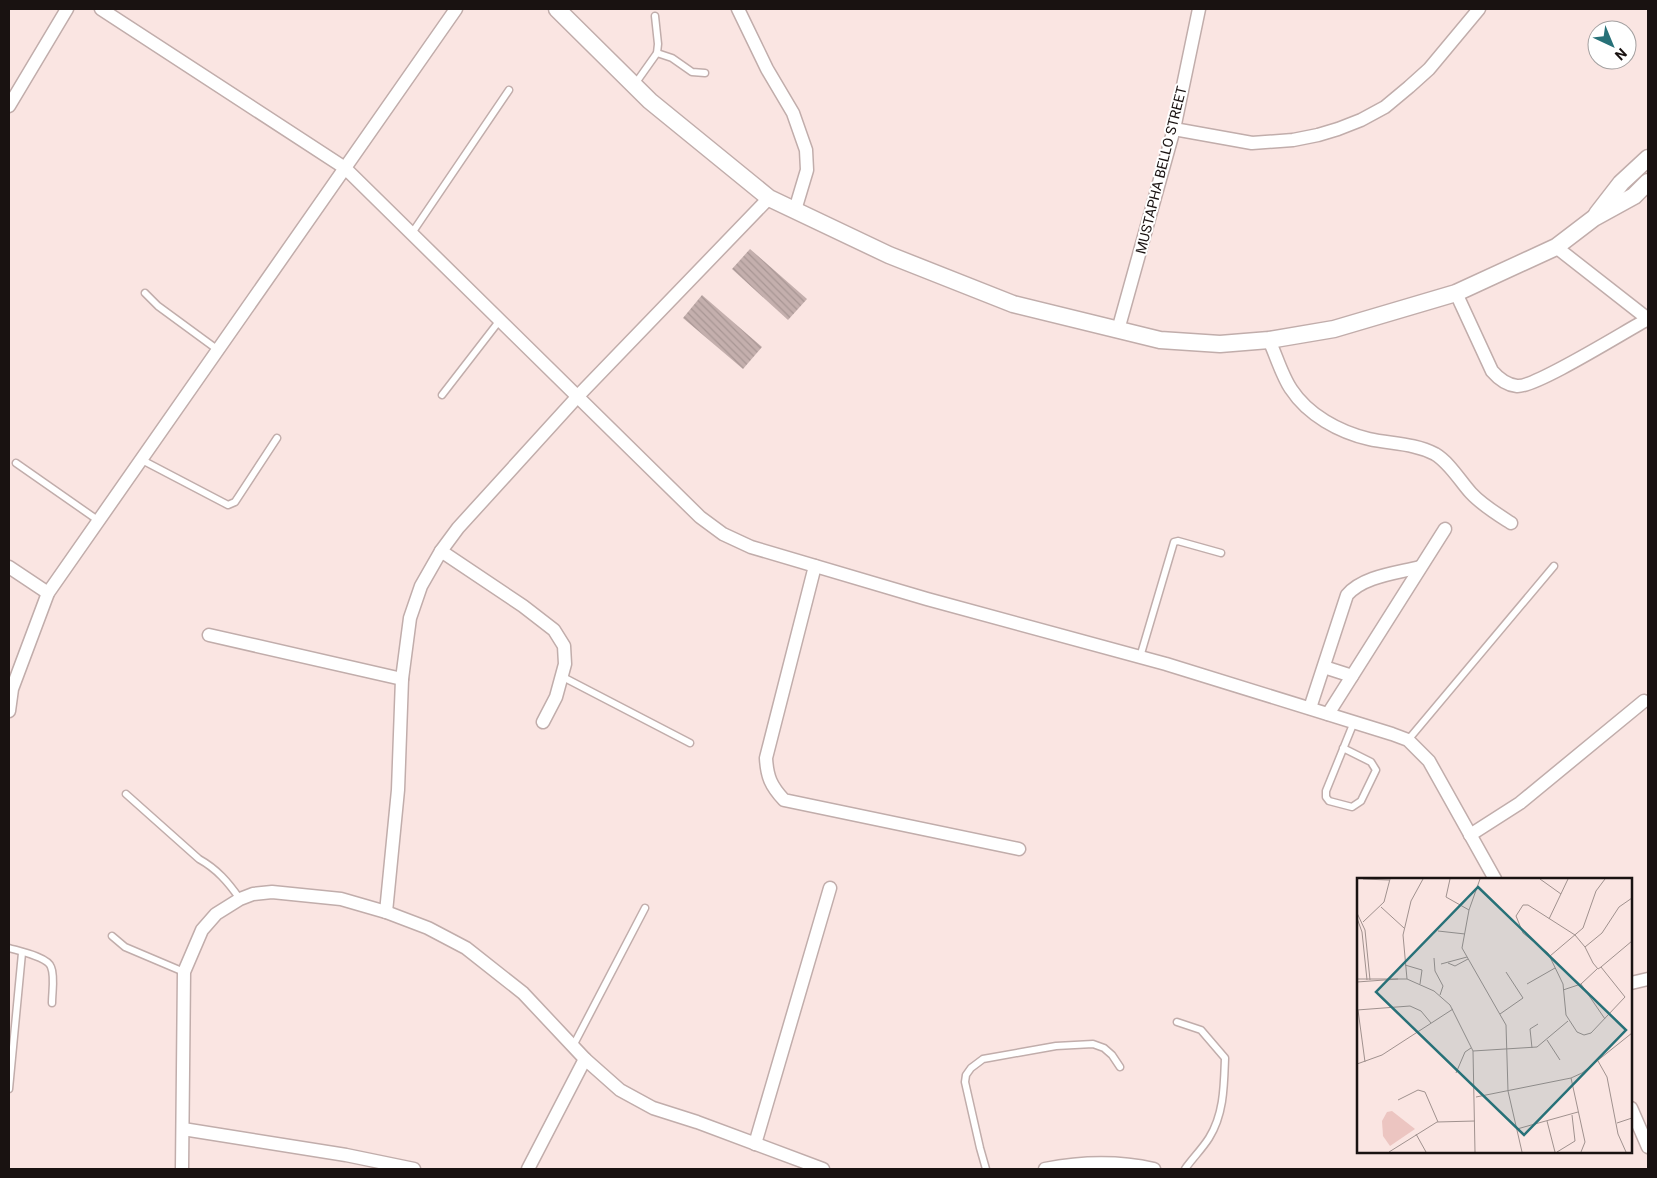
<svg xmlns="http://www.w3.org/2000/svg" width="1657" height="1178" viewBox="0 0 1657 1178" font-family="Roboto,sans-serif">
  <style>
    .building { fill: url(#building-back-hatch) }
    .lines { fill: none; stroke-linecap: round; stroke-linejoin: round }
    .service-casing { stroke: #c1adab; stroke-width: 9 }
    .minor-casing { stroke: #c1adab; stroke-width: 15 }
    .tertiary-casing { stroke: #c1adab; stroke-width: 19 }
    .service { stroke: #fff; stroke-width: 6 }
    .minor { stroke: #fff; stroke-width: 12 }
    .tertiary { stroke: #fff; stroke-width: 16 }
    .labels { text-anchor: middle; stroke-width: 4; stroke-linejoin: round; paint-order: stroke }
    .street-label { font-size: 14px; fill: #191211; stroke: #fff }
    .inset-road { fill: none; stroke: #a0918e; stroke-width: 1 }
    .view { fill: #277178; fill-opacity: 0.15; stroke: #277178; stroke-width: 2.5 }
    .inset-edge { fill: none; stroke: #191211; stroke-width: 2.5 }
  </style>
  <defs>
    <pattern id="building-back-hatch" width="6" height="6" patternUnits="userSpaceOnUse" patternTransform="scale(1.25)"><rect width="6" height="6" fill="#c4afad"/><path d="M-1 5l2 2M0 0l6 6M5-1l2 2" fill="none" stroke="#a89694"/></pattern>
  </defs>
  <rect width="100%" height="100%" fill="#fae5e2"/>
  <!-- building -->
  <g class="building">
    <polygon points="750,249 807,299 788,320 732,269"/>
    <polygon points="702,295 762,347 743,369 683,318"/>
  </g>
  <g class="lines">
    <!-- service casing -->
    <g class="service-casing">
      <g id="service">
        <polyline points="657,53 672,58 692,72 705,73"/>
        <polyline points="635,84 657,53 658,44 655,16"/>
        <polyline points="412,233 509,90"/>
        <polyline points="145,293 158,306 218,350"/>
        <polyline points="442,395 500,320"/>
        <polyline points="142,460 228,505 235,502 277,438"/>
        <polyline points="16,463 99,521"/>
        <polyline points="1140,657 1174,542 1178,541 1221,553"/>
        <polyline points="561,676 690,743"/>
        <polyline points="1408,740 1554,566"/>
        <polyline points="1343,748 1371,762 1376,770 1361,801 1352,807 1329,801 1326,797 1326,791 1354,722"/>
        <path d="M 126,794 L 199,859 C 217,869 228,882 240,899"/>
        <polyline points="112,936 125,947 184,972"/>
        <path d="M 9,948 C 19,951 48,957 51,967 C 55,976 52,992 52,1003"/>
        <path d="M 1177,1022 L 1201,1030 L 1225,1058 C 1224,1086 1224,1114 1209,1138 C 1202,1149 1192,1159 1185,1169"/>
        <polyline points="573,1046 645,908"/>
        <polyline points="9,1089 22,953"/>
        <polyline points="986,1169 980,1148 965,1082 966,1075 971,1068 983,1059 1056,1046 1093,1044 1104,1048 1112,1055 1120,1067"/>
      </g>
    </g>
    <!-- minor casing -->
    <g class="minor-casing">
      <g id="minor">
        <polyline points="101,9 345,168 700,517 723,534 751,547 927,599 1166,664 1392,734 1408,740 1429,761 1495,879"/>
        <polyline points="738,9 767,69 793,113 806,150 807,170 795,210"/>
        <polyline points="9,106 67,9"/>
        <polyline points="1174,129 1252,143 1293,140 1318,135 1338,129 1361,120 1385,107 1409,87 1429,69 1479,9"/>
        <polyline points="1556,247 1648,319"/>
        <path d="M 1456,293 L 1492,371 C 1498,378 1507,385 1517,386 C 1535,388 1627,330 1648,319"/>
        <polyline points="1118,330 1174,129 1199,9"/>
        <path d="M 1269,340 C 1276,355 1282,376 1291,389 C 1308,415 1339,432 1369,439 C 1391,444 1414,443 1435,454 C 1450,463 1460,481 1471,493 C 1482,505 1497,514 1511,523"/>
        <polyline points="441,551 523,606 554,630 564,646 565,664 556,697 543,722"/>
        <path d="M 815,566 L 766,758 C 767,777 771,786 784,800 L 1019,849"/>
        <polyline points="9,567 48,593"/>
        <polyline points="209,635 402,679"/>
        <polyline points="1324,667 1352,676"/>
        <path d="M 1310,708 L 1347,595 C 1363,576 1397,573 1420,567"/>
        <polyline points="9,711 12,689 48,593 456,9"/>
        <polyline points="1328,714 1445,529"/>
        <polyline points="1470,835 1520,803 1644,701"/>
        <polyline points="386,912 398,790 402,679 410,618 421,586 441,551 458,528 578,396 769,198"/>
        <polyline points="1631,983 1648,979"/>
        <polyline points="1631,1108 1648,1147"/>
        <polyline points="183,1129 346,1155 414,1169"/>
        <polyline points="755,1144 830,888"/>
        <polyline points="182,1169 184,972 202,930 216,914 240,899 253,894 272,892 341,899 386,912 428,928 466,948 523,993 585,1059 620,1090 653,1108 697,1122 823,1169"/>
        <polyline points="528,1169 585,1059"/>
        <path d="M 1045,1169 C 1081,1162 1118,1161 1154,1169"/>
      </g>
    </g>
    <!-- tertiary casing -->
    <g class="tertiary-casing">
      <g id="tertiary">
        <polyline points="557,9 650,101 769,198 889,255 1013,304 1160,340 1220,344 1269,340 1334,329 1456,293 1556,247 1594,218 1634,196 1648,182"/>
        <polyline points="1597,214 1621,183 1648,158"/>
      </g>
    </g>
    <!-- service -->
    <use href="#service" class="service"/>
    <!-- minor -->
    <use href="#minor" class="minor"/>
    <!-- tertiary -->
    <use href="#tertiary" class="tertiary"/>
  </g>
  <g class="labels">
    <!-- street labels -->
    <g class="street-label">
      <text transform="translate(1161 170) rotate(-76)" y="5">MUSTAPHA BELLO STREET</text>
    </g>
  </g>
  <!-- overview -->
  <g transform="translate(1357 878)">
    <rect width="275" height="275" fill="#fae5e2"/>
    <path d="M 35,233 L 58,251 L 33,268 L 26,258 L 25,243 L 30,234 Z" fill="#ecc5c1"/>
    <path class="inset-road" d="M 6,1 L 32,2M 93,1 L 89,19 L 112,32M 123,1 L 112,32 L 105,70 L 149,147 L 151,213 L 165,274M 183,1 L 204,16M 24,29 L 47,50M 0,35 L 8,52 L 13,102M 0,40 L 5,54 L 10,102M 192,41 L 211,1M 6,44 L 27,24 L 33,1M 81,53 L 108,56M 228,69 L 236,85 L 241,91 L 244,89 L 268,119 L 234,155 L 227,157 L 220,154 L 209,137 L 206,106 L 191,75 L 166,55 L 159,38 L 166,27 L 171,27 L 218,57 L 228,69 L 245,55 L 262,29 L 275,20M 193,78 L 226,50 L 239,13 L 248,1M 77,80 L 78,93 L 86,108 L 83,117M 91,85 L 98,88 L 111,81M 84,86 L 110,79M 48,87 L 65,92 L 63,106M 244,89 L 275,63M 0,101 L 50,101 L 77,113 L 93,127 L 116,173 L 118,274M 50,101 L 46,57 L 54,23 L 66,1M 0,104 L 41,101M 170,106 L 198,90M 224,106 L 248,141M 206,112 L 224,106 L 240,91M 0,132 L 53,128 L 64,133 L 74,145M 1,132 L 8,184M 143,136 L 166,120 L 149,94M 190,162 L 203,182M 175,170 L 173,151 L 181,146M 116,173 L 180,169 L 211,143M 241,183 L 250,199 L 261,256 L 269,274M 0,186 L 25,177 L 96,131M 99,195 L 108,174 L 114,170M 214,200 L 228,264 L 224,274M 119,219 L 214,200 L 225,195 L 275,155M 41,222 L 61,212 L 68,214 L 81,244M 190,243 L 198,274M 260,245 L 275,240M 160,251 L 221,234M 59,256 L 69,274M 32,274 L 80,244 L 118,243M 200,274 L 218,263 L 215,237"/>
    <path class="view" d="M 121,9 L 269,152 L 167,257 L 19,114 Z"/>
    <rect width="275" height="275" class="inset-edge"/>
  </g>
  <!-- border -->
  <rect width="1657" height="1178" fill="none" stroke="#191211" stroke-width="20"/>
  <!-- north arrow -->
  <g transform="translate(1612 45) rotate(136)"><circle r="24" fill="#ffffff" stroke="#a3a0a0"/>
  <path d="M0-4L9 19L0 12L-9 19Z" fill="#277178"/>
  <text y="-8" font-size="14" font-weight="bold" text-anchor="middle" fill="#191211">N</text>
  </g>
</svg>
